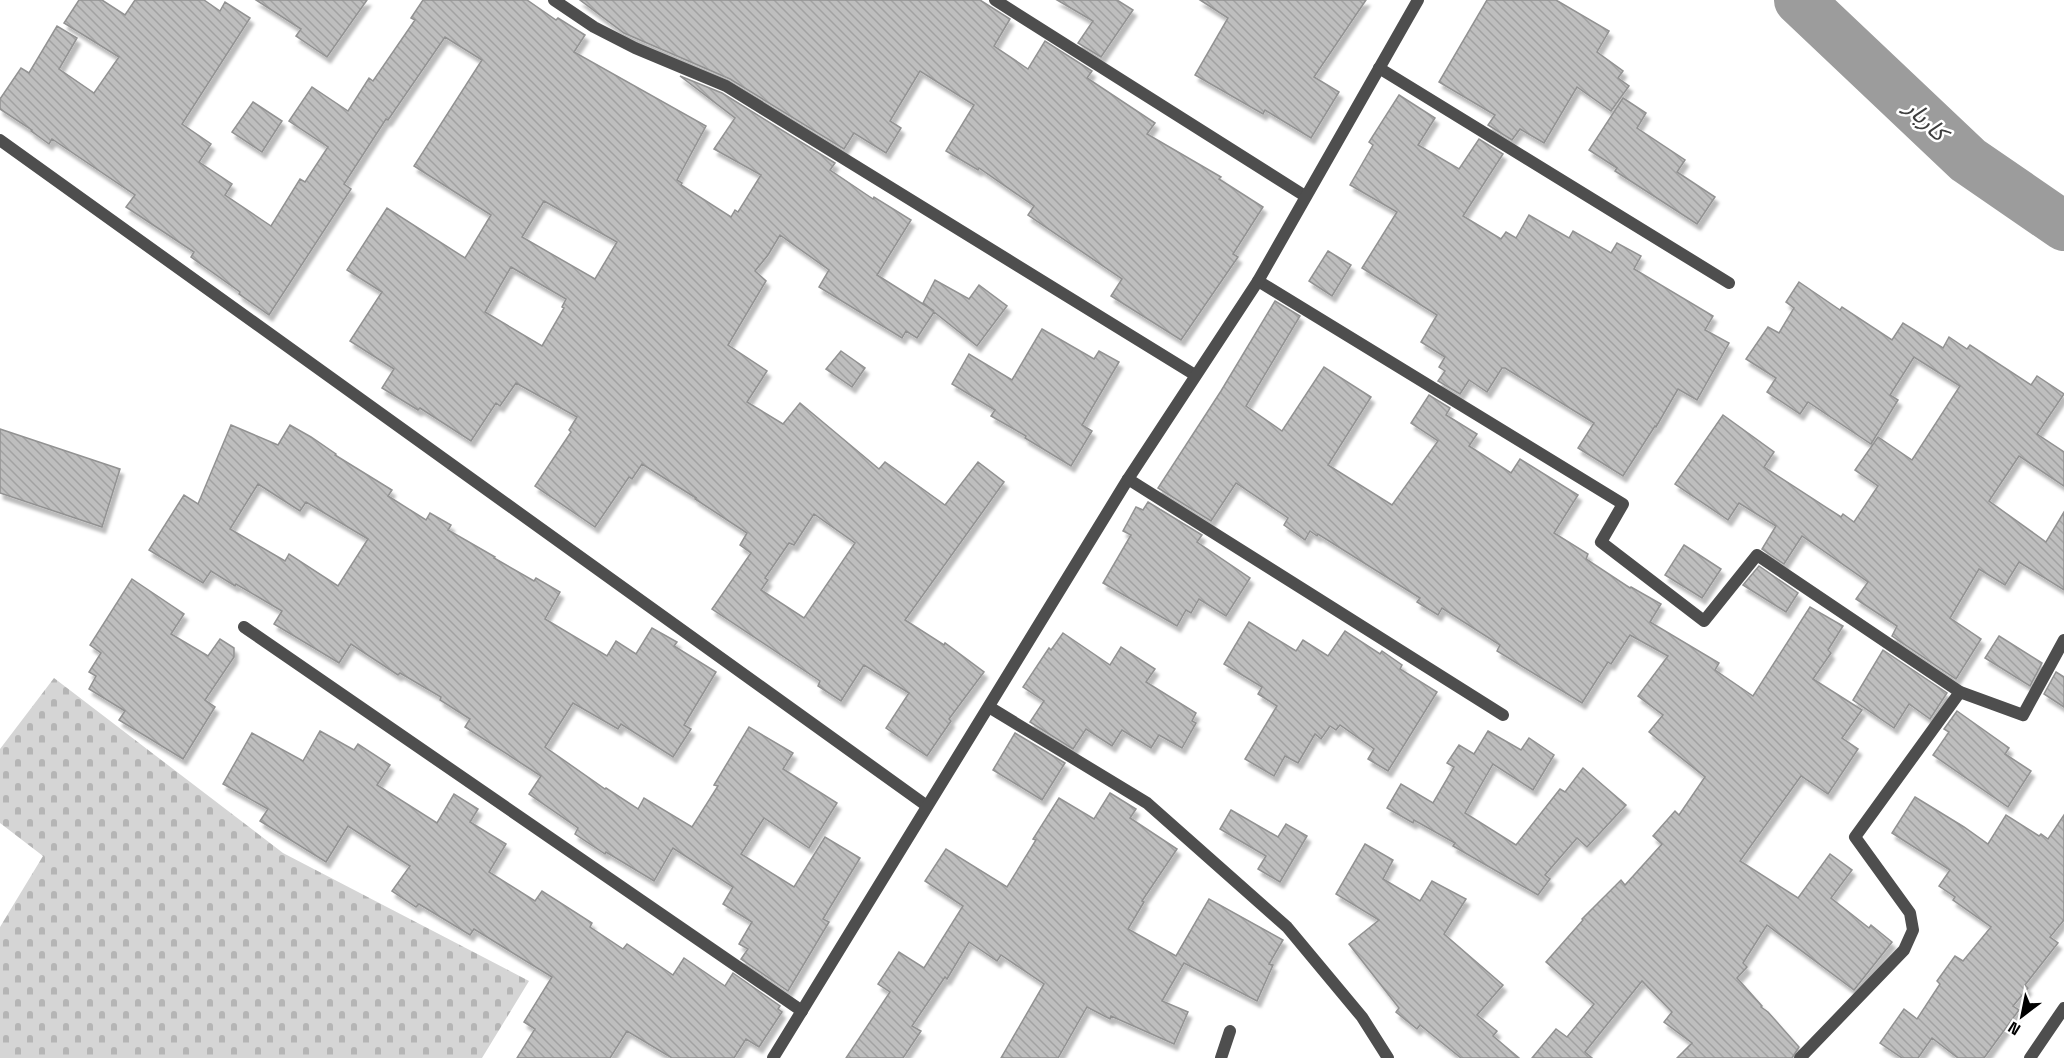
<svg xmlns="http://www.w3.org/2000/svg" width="2064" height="1058" viewBox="0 0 2064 1058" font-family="'Space Grotesk','Noto Sans Arabic',sans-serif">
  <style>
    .cemetery { fill: url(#cemetery-stones) }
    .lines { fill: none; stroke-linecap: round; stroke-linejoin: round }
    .river { stroke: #9c9c9c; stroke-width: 50 }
    .building { fill: url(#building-back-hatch); stroke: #929292; stroke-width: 1.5; fill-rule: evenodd; filter: url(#shadow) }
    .minor { stroke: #4e4e4e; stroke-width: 12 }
    .labels { text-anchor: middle; stroke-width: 5; stroke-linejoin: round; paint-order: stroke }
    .water-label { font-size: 24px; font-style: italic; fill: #3d3d3d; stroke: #fff }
  </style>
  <defs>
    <pattern id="cemetery-stones" width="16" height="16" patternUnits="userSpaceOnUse" patternTransform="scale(1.5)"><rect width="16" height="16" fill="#d5d5d5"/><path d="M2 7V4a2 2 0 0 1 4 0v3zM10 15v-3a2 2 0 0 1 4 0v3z" fill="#b5b5b5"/></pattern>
    <pattern id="building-back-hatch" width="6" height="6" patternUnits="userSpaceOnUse" patternTransform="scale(1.5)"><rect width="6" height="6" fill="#bebebe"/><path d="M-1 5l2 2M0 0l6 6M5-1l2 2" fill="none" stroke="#a2a2a2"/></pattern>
    <filter id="shadow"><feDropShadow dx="3.5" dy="6" stdDeviation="1.5" flood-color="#0004"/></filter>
  </defs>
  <rect width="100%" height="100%" fill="#fff"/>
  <!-- cemetery -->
  <polygon class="cemetery" points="54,678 283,853 529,981 482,1058 0,1058 0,927 43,856 0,823 0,749"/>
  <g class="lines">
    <!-- river -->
    <polyline class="river" points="1799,0 1968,160 2064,226"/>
  </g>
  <!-- building -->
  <g class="building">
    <path d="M 79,0 L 102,0 L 125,15 L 135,0 L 204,0 L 220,11 L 225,2 L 250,18 L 182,124 L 211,144 L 199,162 L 232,184 L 225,195 L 271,226 L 300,179 L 305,182 L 328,147 L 289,121 L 312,87 L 348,111 L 369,78 L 373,81 L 415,20 L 411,18 L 423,0 L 527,0 L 556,20 L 558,18 L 585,35 L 574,52 L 706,126 L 677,180 L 682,183 L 681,185 L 731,217 L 735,210 L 738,212 L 761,175 L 714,149 L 735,118 L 680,76 L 722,93 L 835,163 L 830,170 L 873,199 L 874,197 L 911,220 L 877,275 L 934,311 L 923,303 L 935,280 L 969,299 L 979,285 L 1007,306 L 977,346 L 934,312 L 917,338 L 906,331 L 902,338 L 819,287 L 829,270 L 780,235 L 768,255 L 755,271 L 766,281 L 728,345 L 767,371 L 747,402 L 783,424 L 800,403 L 879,469 L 885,462 L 945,505 L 978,462 L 1004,482 L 905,620 L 944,645 L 945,643 L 984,672 L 949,719 L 951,721 L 927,756 L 886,728 L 909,693 L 864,665 L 841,701 L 818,686 L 820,681 L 712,609 L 751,553 L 740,545 L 747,533 L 695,499 L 696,498 L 642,464 L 632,479 L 629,477 L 595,527 L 535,486 L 571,432 L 569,430 L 577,417 L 516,383 L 500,406 L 496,403 L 471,441 L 420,408 L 418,410 L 382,388 L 394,369 L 350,341 L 382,292 L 347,270 L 387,208 L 465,258 L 491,215 L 414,166 L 482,60 L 445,37 L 388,120 L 386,119 L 344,184 L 351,189 L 269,315 L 239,294 L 240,292 L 191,257 L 194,252 L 126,207 L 135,195 L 52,139 L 49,144 L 31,131 L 32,130 L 0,109 L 0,99 L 21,68 L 29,73 L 57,26 L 77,38 L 59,69 L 94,93 L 119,57 L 64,23 ZM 544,201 L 617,242 L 595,279 L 522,237 ZM 511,267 L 566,299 L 562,307 L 564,308 L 542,346 L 485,312 ZM 814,514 L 855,543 L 804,618 L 761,590 L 768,580 L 765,578 L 789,543 L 794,545 Z"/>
    <polygon points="256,0 367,0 327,57 296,36 301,29"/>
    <polygon points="580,0 980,0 1010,19 994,46 1028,69 1045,41 1092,71 1087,78 1155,123 1147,134 1221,177 1219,179 1263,207 1233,254 1238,257 1181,340 1111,296 1122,279 1028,215 1034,206 979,168 978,170 946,151 974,105 920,71 890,121 901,128 886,153 854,133 844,149 730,79 624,33"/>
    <polygon points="1057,0 1117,0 1133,10 1101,57 1078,43 1093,21"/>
    <polygon points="1200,0 1366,0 1314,77 1339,92 1311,138 1265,110 1263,114 1195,75 1228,18"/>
    <polygon points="1487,0 1556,0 1609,31 1597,52 1623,71 1618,78 1629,86 1611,111 1577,87 1544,143 1520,129 1512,140 1488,125 1495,115 1439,82"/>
    <polygon points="1399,95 1435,118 1418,145 1459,169 1479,139 1503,154 1463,216 1501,239 1506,232 1516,238 1529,215 1569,238 1573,231 1611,253 1617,243 1641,256 1634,269 1713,316 1705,330 1729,343 1697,400 1678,389 1656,427 1655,426 1623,476 1578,448 1594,423 1505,368 1502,368 1487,392 1469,380 1460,394 1438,381 1445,371 1439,367 1445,357 1421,342 1437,315 1362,268 1397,212 1350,185 1373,145 1369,142"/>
    <polygon points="1623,98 1646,113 1637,128 1685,160 1677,172 1715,197 1697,224 1615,171 1617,168 1589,150"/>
    <polygon points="253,102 282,121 262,152 232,132"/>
    <polygon points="1328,251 1351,265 1332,296 1309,281"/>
    <polygon points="1799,282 1840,310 1842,307 1892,340 1903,323 1943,348 1949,337 1967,349 1970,345 2031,385 2037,376 2064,394 2037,434 2064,452 2064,486 2019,456 1989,501 2046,542 2064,512 2064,590 2019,562 2005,585 1979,569 1950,618 1981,639 1956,679 1892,636 1897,626 1856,599 1868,582 1802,536 1784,564 1762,549 1776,526 1739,503 1728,520 1675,484 1723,415 1774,452 1764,467 1841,517 1843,514 1854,522 1878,486 1855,470 1878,437 1912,460 1960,386 1914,357 1890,395 1898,400 1871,444 1808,402 1800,414 1767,392 1776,378 1746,359 1768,327 1779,333 1794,308 1786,302"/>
    <polygon points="1275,301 1300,316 1246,406 1282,431 1324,367 1371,397 1328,465 1392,505 1438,441 1411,423 1429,395 1450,408 1446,415 1477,434 1469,446 1511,473 1520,459 1578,495 1554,533 1588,554 1586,559 1630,588 1631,587 1661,604 1650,622 1719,663 1715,670 1753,696 1810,607 1843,626 1828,650 1831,653 1813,679 1862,710 1842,738 1858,749 1828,794 1801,776 1740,861 1798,898 1830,854 1852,870 1831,898 1869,928 1871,925 1892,942 1854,990 1767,925 1743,963 1747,967 1737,978 1762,1006 1761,1007 1768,1012 1799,1047 1792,1058 1677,1058 1692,1043 1664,1022 1672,1012 1642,981 1585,1052 1592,1058 1532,1058 1556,1029 1567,1037 1594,1004 1546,962 1583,920 1582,919 1621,880 1625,885 1662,844 1653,836 1675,811 1679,815 1705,777 1649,732 1663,715 1638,696 1668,656 1630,635 1611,664 1608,662 1582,703 1497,651 1500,645 1442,608 1438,615 1417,602 1420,598 1318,534 1317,536 1310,531 1305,540 1284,525 1288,518 1236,483 1211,521 1158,488 1221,391"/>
    <polygon points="1042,329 1094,359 1099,351 1119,362 1082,425 1092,431 1071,466 1025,438 1026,436 991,416 995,410 952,384 969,354 1012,380"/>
    <polygon points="841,351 865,368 852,387 826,369"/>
    <path d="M 231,425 L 278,445 L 290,425 L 311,437 L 336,454 L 335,455 L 392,490 L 388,496 L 426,520 L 430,513 L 451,525 L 448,530 L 495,557 L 494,558 L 534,581 L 536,578 L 560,592 L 545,619 L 607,656 L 616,641 L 636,654 L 652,628 L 677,642 L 674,646 L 716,672 L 684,725 L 691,729 L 673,757 L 621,724 L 618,729 L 573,703 L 545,747 L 605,789 L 606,788 L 638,809 L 644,798 L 692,827 L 718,786 L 714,785 L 749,727 L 793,753 L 783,769 L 837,803 L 809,848 L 764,818 L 741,854 L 794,887 L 825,837 L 860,858 L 823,919 L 829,922 L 788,991 L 741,959 L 748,949 L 739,944 L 752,922 L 723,904 L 733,887 L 673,848 L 654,881 L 606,852 L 605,854 L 575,834 L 578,828 L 529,794 L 541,776 L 465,727 L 470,719 L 440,700 L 441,697 L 400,673 L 398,675 L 351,644 L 339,663 L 274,624 L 282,611 L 236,584 L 235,586 L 211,571 L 203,583 L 149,550 L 184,495 L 198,504 ZM 258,484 L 300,511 L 306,502 L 368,539 L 338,586 L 289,554 L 285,561 L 230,529 Z"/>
    <polygon points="0,429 120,469 102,527 0,493"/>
    <polygon points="1148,502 1202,535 1197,542 1250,578 1226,616 1199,599 1191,613 1186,610 1177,626 1103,583 1131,535 1123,531 1136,507 1143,510"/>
    <polygon points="1684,545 1721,569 1702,598 1665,575"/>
    <polygon points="1759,566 1798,593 1786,612 1743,585"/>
    <polygon points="132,579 184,614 171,634 208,656 220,639 234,648 234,657 205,700 215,707 183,759 119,720 125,711 89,689 96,676 89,672 101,653 90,645"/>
    <polygon points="1249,622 1296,651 1303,640 1328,656 1345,631 1380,654 1382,651 1402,665 1400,669 1437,692 1388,771 1368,759 1374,749 1340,725 1336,730 1330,726 1321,739 1315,734 1298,763 1285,756 1274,776 1245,759 1277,706 1258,694 1262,687 1224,664"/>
    <polygon points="1063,633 1110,665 1121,647 1155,669 1146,682 1196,713 1192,721 1196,723 1182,748 1159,735 1151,748 1122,730 1112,746 1086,729 1073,749 1030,722 1044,701 1023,687 1049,648 1051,650"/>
    <polygon points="1999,636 2042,663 2030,686 1985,658"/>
    <polygon points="1883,650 1947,693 1930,719 1909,704 1894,728 1853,700"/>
    <polygon points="2056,672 2064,677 2064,707 2044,694"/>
    <polygon points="1957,711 2009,748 2005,754 2031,771 2008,807 1933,755 1949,732 1944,729"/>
    <polygon points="320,731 354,750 358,744 390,765 377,785 437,823 454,794 478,809 470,822 506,844 489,872 535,901 542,891 592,923 590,927 623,949 627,944 673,975 684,958 725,986 733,973 780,1006 778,1009 782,1012 759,1047 746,1039 734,1058 672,1058 627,1031 610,1058 517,1058 535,1029 524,1022 552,977 474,929 470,935 419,904 416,907 392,891 410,866 348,826 326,862 260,821 268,809 223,784 252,733 303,761"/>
    <polygon points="1488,731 1521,750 1529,738 1554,755 1533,790 1493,764 1465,813 1516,845 1560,789 1565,792 1583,768 1626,805 1587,847 1577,838 1545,875 1550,879 1538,895 1453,846 1455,843 1414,820 1413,823 1387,808 1401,784 1433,803 1454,767 1447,763 1459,745 1474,754"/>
    <polygon points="1015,733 1065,763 1042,800 993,770"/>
    <polygon points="1110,793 1136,809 1130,818 1177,849 1142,901 1144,902 1128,929 1176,956 1209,899 1283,940 1269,964 1273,965 1257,1001 1184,963 1162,1001 1188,1012 1174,1044 1111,1016 1110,1019 1087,1007 1058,1058 1001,1058 1044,984 1001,955 997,961 969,942 947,979 945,977 912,1026 921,1031 903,1058 846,1058 890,992 878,984 899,952 924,968 963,906 925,881 946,849 1007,887 1036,840 1033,839 1059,798 1094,819"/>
    <polygon points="1915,797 1964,827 1988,844 2006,815 2039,836 2041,834 2048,839 2064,815 2064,920 2050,937 2058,943 2025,985 2028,988 2013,1006 2019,1010 1984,1058 1958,1058 1932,1038 1918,1058 1902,1058 1880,1043 1904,1009 1917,1019 1940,984 1937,981 1955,956 1963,961 1991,927 1953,900 1955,897 1939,886 1950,870 1892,833"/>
    <polygon points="1231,810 1278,837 1286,824 1307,836 1280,882 1258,869 1266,856 1220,829"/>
    <polygon points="1365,844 1393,860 1383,879 1420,901 1432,881 1466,899 1444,934 1503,985 1477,1015 1497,1031 1493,1036 1519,1058 1461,1058 1420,1025 1417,1029 1396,1012 1399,1008 1349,944 1379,920 1336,894"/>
  </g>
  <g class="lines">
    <!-- minor -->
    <g class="minor">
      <polyline points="554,0 594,27 635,48 726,86 1195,375"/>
      <polyline points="995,0 1305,196"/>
      <polyline points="1379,68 1729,283"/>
      <polyline points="0,140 927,806"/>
      <polyline points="1258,281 1623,504 1601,542 1704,621 1757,555 1960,692 2023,715 2064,640"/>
      <polyline points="1128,479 1503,715"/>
      <polyline points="244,627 802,1011"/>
      <polyline points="989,707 1147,803 1287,927 1362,1017 1388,1058"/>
      <polyline points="773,1058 1128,479 1258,281 1418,0"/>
      <polyline points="1221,1058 1230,1031"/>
      <polyline points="1800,1058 1904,950 1913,930 1910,913 1855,837 1960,692"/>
      <polyline points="2030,1058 2064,1008"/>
    </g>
  </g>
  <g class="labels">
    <!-- water labels -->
    <g class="water-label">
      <text transform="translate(1926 120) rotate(44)" y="8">کاربار</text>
    </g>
  </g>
  <!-- north arrow -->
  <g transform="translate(2022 1016) rotate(212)" stroke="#ffffff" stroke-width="4.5" paint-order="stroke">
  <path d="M0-4.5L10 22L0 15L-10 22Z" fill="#000000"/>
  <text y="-9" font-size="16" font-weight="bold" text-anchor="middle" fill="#000000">N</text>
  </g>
</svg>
